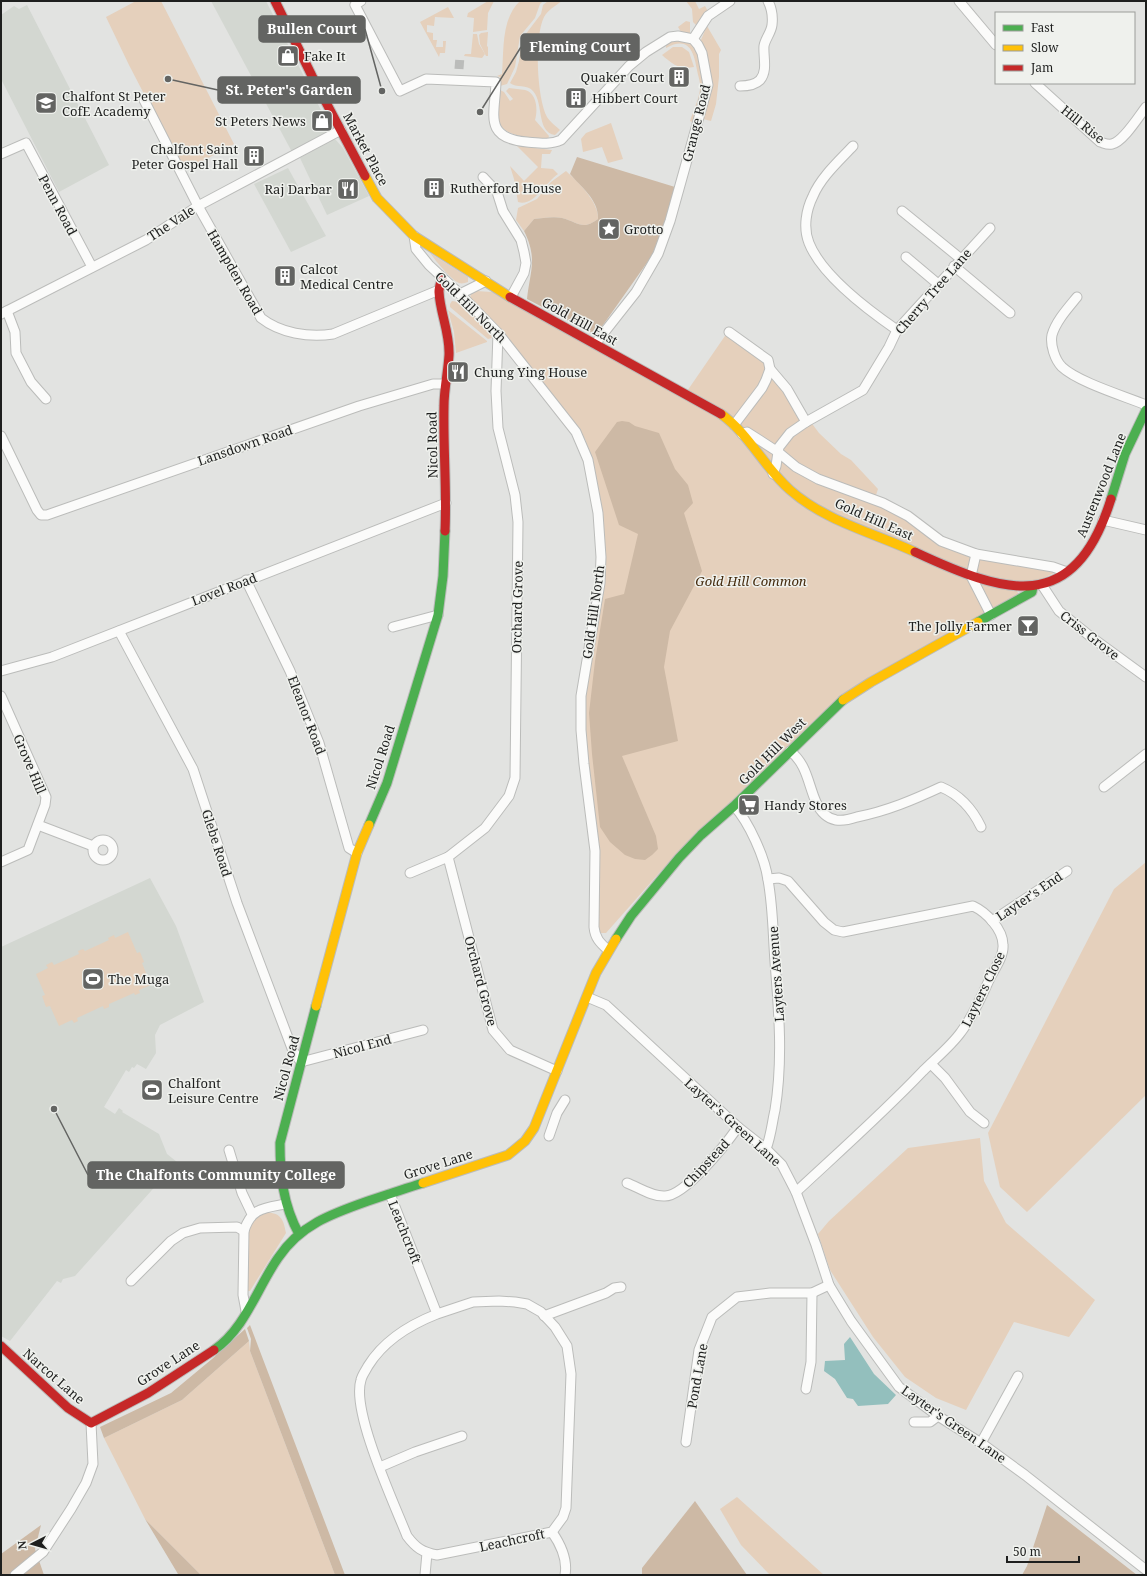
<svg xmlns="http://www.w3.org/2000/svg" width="1147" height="1576" viewBox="0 0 1147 1576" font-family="'Noto Serif',serif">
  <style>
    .built { fill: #d3d7d1 }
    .green { fill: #e5d0bc }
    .forest { fill: #cdb9a5 }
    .water { fill: #93bfbd }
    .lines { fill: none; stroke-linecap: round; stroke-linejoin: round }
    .street-tunnel { stroke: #bbbcba; stroke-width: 9; stroke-dasharray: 9 4.5; stroke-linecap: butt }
    .street-casing { stroke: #bbbcba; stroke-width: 11 }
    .fast-casing { stroke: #bbbcba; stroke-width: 11 }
    .slow-casing { stroke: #bbbcba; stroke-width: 11 }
    .jam-casing { stroke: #bbbcba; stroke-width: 11 }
    .street { stroke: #fbfbfa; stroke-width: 9 }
    .fast { stroke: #4caf50; stroke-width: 9 }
    .slow { stroke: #ffc107; stroke-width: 9 }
    .jam { stroke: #c62828; stroke-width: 9 }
    .labels { text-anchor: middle; stroke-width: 3; stroke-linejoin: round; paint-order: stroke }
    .poi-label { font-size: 13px; fill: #1e1f1e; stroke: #eff1ed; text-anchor: start }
    .street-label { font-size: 13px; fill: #1e1f1e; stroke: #eff1ed }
    .park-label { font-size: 13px; font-style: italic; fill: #442a0d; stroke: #eff1ed }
    .leader { fill: none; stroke: #636462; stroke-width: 1.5 }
    .callout-dot { fill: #636462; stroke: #eff1ed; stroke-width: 1.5 }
    .callout { fill: #636462; stroke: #636462; stroke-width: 1.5 }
    .callout-label { font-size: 14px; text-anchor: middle; font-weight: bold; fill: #fff }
  </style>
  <rect width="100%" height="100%" fill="#e2e3e1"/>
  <!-- built -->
  <g class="built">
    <polygon points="211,1 266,1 332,132 292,152"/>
    <polygon points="27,5 109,165 59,192 1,79 1,15 14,6 19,9"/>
    <polygon points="334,138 343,148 369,196 327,215 300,158"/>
    <polygon points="288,168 326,236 291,252 254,184"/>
    <polygon points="150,878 176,926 204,1002 160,1025 155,1035 156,1053 146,1069 137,1064 134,1068 132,1067 129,1072 126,1070 104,1107 115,1114 119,1108 123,1111 122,1112 159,1134 167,1154 177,1162 75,1276 63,1279 61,1283 57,1281 10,1341 1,1336 1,947"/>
  </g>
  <!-- green -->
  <g class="green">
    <polygon points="136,1 161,1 234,144 184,171 129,65 106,17"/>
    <polygon points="488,1 494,1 488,13 487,30 473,32 474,18 467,17 468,13"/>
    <path d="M 520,1 L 543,1 L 540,4 L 535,18 L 520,36 L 515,67 L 507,84 L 500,86 L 500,77 L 497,76 L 502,74 C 504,50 501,19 520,1 Z"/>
    <path d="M 548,1 L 562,1 C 555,6 548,10 544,17 C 534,37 537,98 547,117 C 550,122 556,126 560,130 L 555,135 C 536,132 544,103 533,91 C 527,84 516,88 510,83 L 516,72 L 519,61 L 522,39 L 541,14 L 543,5 Z"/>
    <polygon points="686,1 695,1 699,9 705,6 709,13 697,26 693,22 692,9"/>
    <polygon points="448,7 454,18 435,17 434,26 427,25 427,32 433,33 433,40 437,40 436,47 443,47 443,41 446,41 445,53 440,53 439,57 420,22"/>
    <polygon points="686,21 690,22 690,34 681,32 678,27"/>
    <polygon points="707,26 721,50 719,54 719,77 716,104 711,121 703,119 711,92 712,86 700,42"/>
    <polygon points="488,32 487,46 488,47 488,56 486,56 480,44 479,35 481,33"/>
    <polygon points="473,34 477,34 479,44 485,54 482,58 464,56 465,54 471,54"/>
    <path d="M 674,40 L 689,42 L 697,50 L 704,83 L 697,103 L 699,107 L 694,123 L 690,121 C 693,111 699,99 700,89 C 701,83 698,76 697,70 C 694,52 689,35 666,48 L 666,43 Z"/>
    <path d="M 673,47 L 682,47 L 689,52 L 694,67 C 680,70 672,64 662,55 Z"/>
    <path d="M 509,88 C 514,89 520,89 525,90 C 537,93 538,110 535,120 L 549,136 L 548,139 C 532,137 499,139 498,116 C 497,108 499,99 500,90 L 504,92 L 510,101 L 513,99 L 506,91 Z"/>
    <polygon points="611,123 623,159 608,163 602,147 583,152 581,139 586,133"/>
    <path d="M 517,146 L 552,150 L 550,154 L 542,154 L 541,168 L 553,169 L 558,174 C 546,182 534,207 518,202 L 514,179 L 510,166 L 524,181 L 538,167 Z"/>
    <path d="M 566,171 C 578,182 599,202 598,219 C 582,231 578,222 562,218 C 554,216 542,218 534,219 L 524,231 L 516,220 L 518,208 L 537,199 L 551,182 Z"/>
    <path d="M 430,253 L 468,277 L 468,282 C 465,283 462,284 459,283 C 451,280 435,260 430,253 Z"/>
    <polygon points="476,291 492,292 683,397 727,333 762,357 819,433 841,454 851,460 878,489 874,501 904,518 939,544 1053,571 1054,573 1017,591 1019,595 846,692 676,854 606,933 601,933 598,930 584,741 584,700 600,602 600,502 589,451 585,439 578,429 498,327 470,298 471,294"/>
    <polygon points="452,301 458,302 462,304 464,303 489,330 492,338 488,339 450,307 450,304"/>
    <polygon points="448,310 487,341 487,342 456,353 454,332"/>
    <polygon points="1146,862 1146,1095 1027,1212 1000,1187 988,1133 1114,889"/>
    <polygon points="128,932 137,953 140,952 144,962 142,963 151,985 139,990 140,993 135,995 134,993 109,1004 109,1007 104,1009 103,1006 77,1018 78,1021 74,1023 72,1020 59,1026 50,1006 46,1007 42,996 45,995 36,974 48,968 46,965 52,962 54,965 79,954 78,951 83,949 85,951 109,940 108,938 114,935 115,938"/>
    <polygon points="980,1138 984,1181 1006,1223 1095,1300 1069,1337 1014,1322 966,1410 936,1398 905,1377 873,1337 830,1270 818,1234 829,1221 908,1148"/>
    <path d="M 264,1212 C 280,1213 283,1217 286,1233 L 250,1291 L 248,1291 C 244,1281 246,1231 251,1221 C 254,1217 260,1215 264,1212 Z"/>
    <polygon points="249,1341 250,1351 335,1575 201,1575 145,1519 104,1438 182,1400"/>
    <polygon points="737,1497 824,1575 770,1575 741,1545 720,1509"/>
  </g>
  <!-- forest -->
  <g class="forest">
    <path d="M 577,157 L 675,187 L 664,228 L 651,257 L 596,335 L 527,299 C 530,271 538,259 524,231 L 534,219 C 542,218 554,216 562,218 C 578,222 582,231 598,219 C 599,200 581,187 570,174 Z"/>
    <polygon points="622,421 629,422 635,426 659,433 675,469 688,485 693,503 684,513 702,571 670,631 664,667 678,741 622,756 656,836 658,849 652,855 645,860 635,859 625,855 610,842 600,827 592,754 589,713 595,661 605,599 624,594 638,534 619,525 595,452 617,422"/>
    <polygon points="250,1325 345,1575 335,1575 250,1351 251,1339 247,1328"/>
    <polygon points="245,1329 249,1341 182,1400 104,1438 100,1427 171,1393 212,1359"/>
    <polygon points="695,1501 747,1575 642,1575 642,1568"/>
    <polygon points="1047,1505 1137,1575 1022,1575 1027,1566"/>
    <polygon points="145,1519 201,1575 174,1575 178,1574"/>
    <polygon points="41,1525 35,1549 44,1575 1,1575 1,1554"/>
  </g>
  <!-- water -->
  <polygon class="water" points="850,1337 874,1374 896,1395 888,1404 858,1406 853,1399 847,1398 835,1379 824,1371 825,1361 845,1360 844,1344"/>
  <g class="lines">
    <!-- street-tunnel -->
    <polyline class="street-tunnel" points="459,69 460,56"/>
    <!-- street casing -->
    <g class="street-casing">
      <g id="street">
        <path d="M 361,1 L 355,5 L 400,91 L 426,79 L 496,82 C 495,115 483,138 527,142 C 539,143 550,145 561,140 L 629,66 L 646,52 L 670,37 L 678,36 L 693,39 L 698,45 L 702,53 L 708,85 L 670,221 L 658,254 L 636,292 L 595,344"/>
        <polyline points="959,1 996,45"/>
        <polyline points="693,39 708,16 730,1"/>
        <path d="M 1035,83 L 1100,142 C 1104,143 1107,145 1112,144 C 1123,142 1139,116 1146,107"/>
        <path d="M 740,86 C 747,86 755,85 760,80 C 768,71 763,56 764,46 C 765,39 771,33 772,25 C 773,17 772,9 768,1"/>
        <path d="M 144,100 L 198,206 L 261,318 C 280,333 309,338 333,334 L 439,290"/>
        <path d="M 853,146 C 839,161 821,177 813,196 C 806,210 803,228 809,243 C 822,276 868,310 897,330"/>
        <polyline points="1,154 26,143 92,267"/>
        <polyline points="483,177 497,192 503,211 521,240 524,252 526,263 524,273 511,297"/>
        <polyline points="902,211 961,259"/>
        <path d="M 414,236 L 416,249 L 429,265 L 460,294 L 498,333 L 576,432 L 588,460 L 598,513 L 601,557 L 600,583 L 581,696 L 581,730 L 584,764 L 595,851 L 594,927 C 595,938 600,943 608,950"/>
        <polyline points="906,257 938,284"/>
        <polyline points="954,266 1010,313"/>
        <polyline points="460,294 486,281"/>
        <path d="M 1077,297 C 1068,308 1056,321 1052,335 C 1050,345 1055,360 1062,367 C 1078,382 1124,396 1146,405"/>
        <polyline points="7,311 15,332 16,353 31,382 46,399"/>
        <polyline points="1,314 146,240 198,206 341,130"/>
        <polyline points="729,332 768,360 770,369 766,380 762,388 734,425"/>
        <polyline points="498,333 496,391 498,428 515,495 518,522 515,778 509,796 485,828 448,857 493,1030 510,1050 557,1071"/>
        <polyline points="770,369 787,389 806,422"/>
        <polyline points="742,434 747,432 778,452 779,447 790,433 806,422 863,390 889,347 897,330 990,228"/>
        <polyline points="1,436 37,510 41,515 47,515 359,406 433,384 445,384"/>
        <polyline points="778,452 796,467 818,479 883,503 908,516 941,541 976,554 1053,567 1067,572"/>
        <polyline points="773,474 776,466 778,452"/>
        <polyline points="1103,520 1146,530"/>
        <polyline points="976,554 971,576 991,615"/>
        <polyline points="246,580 290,671 319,743 349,848 357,853"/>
        <polyline points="1042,585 1059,611 1091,637 1146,677"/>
        <polyline points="393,627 438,615"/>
        <polyline points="119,631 193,769 237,903 293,1051 301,1062 423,1030"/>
        <polyline points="1,671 52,657 446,503"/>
        <polyline points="1,696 46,797 45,805 28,850 1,862"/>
        <path d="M 790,751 C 807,764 808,784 816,802 C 820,811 826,818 836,820 C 842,821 851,819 857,817 C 887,811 913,800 941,787 C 960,795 972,808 981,827"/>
        <polyline points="1104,787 1146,754"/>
        <path d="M 734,806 C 749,822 765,858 768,880 C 773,907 773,935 775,962 C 779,1012 783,1061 775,1110 C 772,1123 771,1136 766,1149"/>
        <polyline points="38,825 93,846"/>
        <circle cx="103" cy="850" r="10"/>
        <polyline points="410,873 448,857"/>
        <path d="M 768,879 L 779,878 L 788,881 L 824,922 L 834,930 L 843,932 L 973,906 C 986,912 1003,929 1003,945 C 1004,955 996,967 991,976 C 982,995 974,1015 961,1032 C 951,1046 936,1058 923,1071 C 883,1113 839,1152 796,1192"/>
        <polyline points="992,921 1067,871"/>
        <polyline points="587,997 606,1005 738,1127 766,1149 782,1165 796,1192 816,1245 829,1285 851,1321 899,1387 938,1416 981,1443 1025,1475 1146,1570"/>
        <polyline points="931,1064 945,1078 970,1112 984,1123"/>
        <polyline points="549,1136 557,1113 565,1100"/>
        <polyline points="229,1150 242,1193 252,1214"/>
        <path d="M 627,1183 C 638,1187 652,1197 665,1196 C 685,1196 726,1144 738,1127"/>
        <path d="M 390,1194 L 437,1314 L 473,1302 L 499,1301 L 515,1302 L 527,1304 L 541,1312 L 555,1327 L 567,1346 L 571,1374 L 566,1508 L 563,1517 L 552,1532 L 437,1555 C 422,1552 416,1548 407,1536 C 394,1503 351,1411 361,1380 C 362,1375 366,1370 368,1366 C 384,1340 409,1325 437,1314"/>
        <polyline points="131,1281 171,1241 183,1233 200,1228 237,1227 244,1231"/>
        <path d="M 246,1311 L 243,1295 L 244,1231 C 251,1208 264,1208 285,1204"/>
        <polyline points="544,1316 606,1293 614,1288 621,1287"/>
        <polyline points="806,1389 811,1362 812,1293"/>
        <polyline points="914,1422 930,1422 938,1416"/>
        <polyline points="686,1442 699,1350 712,1317 737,1297 770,1293 812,1293 829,1285"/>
        <polyline points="981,1443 1018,1376"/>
        <polyline points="380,1467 415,1452 462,1436"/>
        <path d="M 552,1532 C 561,1545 568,1559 565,1575"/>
        <polyline points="15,1575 43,1552 71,1509 86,1483 93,1464 91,1423"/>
        <polyline points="425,1575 427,1553"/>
      </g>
    </g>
    <!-- fast casing -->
    <g class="fast-casing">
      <g id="fast">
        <polyline points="1111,499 1125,454 1146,410"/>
        <polyline points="978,622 1032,592 1033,586"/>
        <polyline points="369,825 387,783 438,615 443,576 445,531"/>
        <polyline points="616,939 631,916 679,858 701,835 734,806 843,700"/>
        <path d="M 299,1234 C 283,1205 280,1175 280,1143 L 316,1006"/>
        <path d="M 214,1350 C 245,1329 257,1288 278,1258 C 300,1225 331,1214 368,1201 C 386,1195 404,1189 423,1183"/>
      </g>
    </g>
    <!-- slow casing -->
    <g class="slow-casing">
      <g id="slow">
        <polyline points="365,176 377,198 414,236 510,297"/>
        <path d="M 721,414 C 749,434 764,467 790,490 C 825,521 874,533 915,552"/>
        <polyline points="843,700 871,682 978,622"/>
        <polyline points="316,1006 357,853 369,825"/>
        <polyline points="423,1183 508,1155 525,1141 534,1128 596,973 616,939"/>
      </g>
    </g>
    <!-- jam casing -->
    <g class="jam-casing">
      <g id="jam">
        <polyline points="275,1 312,76 365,176"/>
        <path d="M 442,277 C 441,282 439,287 439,292 C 440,313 450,333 449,355 C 448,372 444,389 444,406 C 443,448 447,490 445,531"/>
        <polyline points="510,297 721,414"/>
        <path d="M 915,552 C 1005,594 1074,617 1111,499"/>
        <polyline points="1,1346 68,1408 91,1423 148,1393 214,1350"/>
      </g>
    </g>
    <!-- street -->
    <use href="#street" class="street"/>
    <!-- fast -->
    <use href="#fast" class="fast"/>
    <!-- slow -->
    <use href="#slow" class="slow"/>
    <!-- jam -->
    <use href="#jam" class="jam"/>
  </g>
  <!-- icons -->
  <defs>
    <g id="shop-square" transform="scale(1.15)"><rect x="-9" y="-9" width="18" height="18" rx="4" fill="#636462" stroke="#eff1ed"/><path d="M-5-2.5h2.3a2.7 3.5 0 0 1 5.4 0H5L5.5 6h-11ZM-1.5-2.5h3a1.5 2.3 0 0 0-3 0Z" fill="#fff"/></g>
    <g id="building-square" transform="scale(1.15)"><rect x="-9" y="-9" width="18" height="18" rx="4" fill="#636462" stroke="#eff1ed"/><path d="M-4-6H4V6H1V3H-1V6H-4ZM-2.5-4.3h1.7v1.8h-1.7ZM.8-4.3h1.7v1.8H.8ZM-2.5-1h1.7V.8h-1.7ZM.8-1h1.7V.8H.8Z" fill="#fff"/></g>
    <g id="school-square" transform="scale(1.15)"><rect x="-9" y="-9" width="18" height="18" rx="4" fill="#636462" stroke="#eff1ed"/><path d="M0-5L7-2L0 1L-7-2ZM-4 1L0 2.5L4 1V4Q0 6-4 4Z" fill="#fff"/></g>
    <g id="restaurant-square" transform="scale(1.15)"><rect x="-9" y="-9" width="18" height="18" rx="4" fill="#636462" stroke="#eff1ed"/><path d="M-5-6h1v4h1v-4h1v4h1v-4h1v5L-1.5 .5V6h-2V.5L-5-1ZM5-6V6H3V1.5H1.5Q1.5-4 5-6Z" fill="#fff"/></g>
    <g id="sight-square" transform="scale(1.15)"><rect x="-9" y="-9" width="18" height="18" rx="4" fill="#636462" stroke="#eff1ed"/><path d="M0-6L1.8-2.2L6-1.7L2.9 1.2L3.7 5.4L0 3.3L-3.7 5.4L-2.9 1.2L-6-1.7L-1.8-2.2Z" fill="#fff"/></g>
    <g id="bar-square" transform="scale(1.15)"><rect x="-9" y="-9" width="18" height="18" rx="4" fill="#636462" stroke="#eff1ed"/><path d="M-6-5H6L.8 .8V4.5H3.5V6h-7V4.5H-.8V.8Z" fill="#fff"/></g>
    <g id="supermarket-square" transform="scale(1.15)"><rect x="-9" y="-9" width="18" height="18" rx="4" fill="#636462" stroke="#eff1ed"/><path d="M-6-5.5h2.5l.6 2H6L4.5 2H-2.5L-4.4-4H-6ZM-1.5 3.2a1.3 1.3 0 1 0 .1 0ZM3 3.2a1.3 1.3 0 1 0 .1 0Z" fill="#fff"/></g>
    <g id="stadium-square" transform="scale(1.15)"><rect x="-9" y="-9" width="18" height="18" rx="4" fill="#636462" stroke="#eff1ed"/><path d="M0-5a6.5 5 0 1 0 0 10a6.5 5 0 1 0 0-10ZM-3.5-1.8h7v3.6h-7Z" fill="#fff"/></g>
  </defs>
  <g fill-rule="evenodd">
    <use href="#shop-square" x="288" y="56"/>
    <use href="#building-square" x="679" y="77"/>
    <use href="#building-square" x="576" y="98"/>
    <use href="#school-square" x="46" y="103"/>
    <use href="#shop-square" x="322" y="121"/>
    <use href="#building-square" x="254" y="156"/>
    <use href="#building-square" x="434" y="188"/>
    <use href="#restaurant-square" x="348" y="189"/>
    <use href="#sight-square" x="609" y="229"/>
    <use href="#building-square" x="285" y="276"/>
    <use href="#restaurant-square" x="458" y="372"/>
    <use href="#bar-square" x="1028" y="626"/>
    <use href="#supermarket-square" x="749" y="805"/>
    <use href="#stadium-square" x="93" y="979"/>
    <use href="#stadium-square" x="152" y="1090"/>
  </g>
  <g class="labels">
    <!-- poi labels -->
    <g class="poi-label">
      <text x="304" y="61">Fake It</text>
      <text x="664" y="82" text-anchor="end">Quaker Court</text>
      <text x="62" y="101">Chalfont St Peter<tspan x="62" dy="15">CofE Academy</tspan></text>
      <text x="592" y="103">Hibbert Court</text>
      <text x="306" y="126" text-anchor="end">St Peters News</text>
      <text x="238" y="154" text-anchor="end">Chalfont Saint<tspan x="238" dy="15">Peter Gospel Hall</tspan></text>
      <text x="450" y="193">Rutherford House</text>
      <text x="332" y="194" text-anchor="end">Raj Darbar</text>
      <text x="624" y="234">Grotto</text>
      <text x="300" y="274">Calcot<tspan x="300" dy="15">Medical Centre</tspan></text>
      <text x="474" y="377">Chung Ying House</text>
      <text x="1012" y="631" text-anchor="end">The Jolly Farmer</text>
      <text x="764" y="810">Handy Stores</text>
      <text x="108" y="984">The Muga</text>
      <text x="168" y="1088">Chalfont<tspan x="168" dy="15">Leisure Centre</tspan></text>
    </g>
    <!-- street labels -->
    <g class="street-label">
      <text transform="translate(696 123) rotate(-76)" y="5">Grange Road</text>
      <text transform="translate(1083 124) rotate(39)" y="5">Hill Rise</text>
      <text transform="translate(366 149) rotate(62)" y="5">Market Place</text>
      <text transform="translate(58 205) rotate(62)" y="5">Penn Road</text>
      <text transform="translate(171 223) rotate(-33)" y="5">The Vale</text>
      <text transform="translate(235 272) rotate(60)" y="5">Hampden Road</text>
      <text transform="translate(933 291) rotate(-49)" y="5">Cherry Tree Lane</text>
      <text transform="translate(471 307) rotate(45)" y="5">Gold Hill North</text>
      <text transform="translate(580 321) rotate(29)" y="5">Gold Hill East</text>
      <text transform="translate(245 445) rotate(-19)" y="5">Lansdown Road</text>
      <text transform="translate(432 445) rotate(-91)" y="5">Nicol Road</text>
      <text transform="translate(1101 485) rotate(-68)" y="5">Austenwood Lane</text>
      <text transform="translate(874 519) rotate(24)" y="5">Gold Hill East</text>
      <text transform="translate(224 589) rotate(-21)" y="5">Lovel Road</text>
      <text transform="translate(517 607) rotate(-89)" y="5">Orchard Grove</text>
      <text transform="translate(593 612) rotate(-82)" y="5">Gold Hill North</text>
      <text transform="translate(1090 635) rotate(38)" y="5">Criss Grove</text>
      <text transform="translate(307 715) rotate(69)" y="5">Eleanor Road</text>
      <text transform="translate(772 751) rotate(-45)" y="5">Gold Hill West</text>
      <text transform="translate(380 757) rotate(-72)" y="5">Nicol Road</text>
      <text transform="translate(30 764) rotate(67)" y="5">Grove Hill</text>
      <text transform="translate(217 843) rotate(72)" y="5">Glebe Road</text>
      <text transform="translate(1029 896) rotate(-34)" y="5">Layter's End</text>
      <text transform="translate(776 974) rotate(-94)" y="5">Layters Avenue</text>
      <text transform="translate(481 981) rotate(75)" y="5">Orchard Grove</text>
      <text transform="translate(983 989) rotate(-64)" y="5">Layters Close</text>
      <text transform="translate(362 1046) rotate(-15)" y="5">Nicol End</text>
      <text transform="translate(286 1068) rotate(-75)" y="5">Nicol Road</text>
      <text transform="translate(733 1122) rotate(42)" y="5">Layter's Green Lane</text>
      <text transform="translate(706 1163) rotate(-47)" y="5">Chipstead</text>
      <text transform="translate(438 1164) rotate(-18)" y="5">Grove Lane</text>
      <text transform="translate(405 1232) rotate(68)" y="5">Leachcroft</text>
      <text transform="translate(168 1363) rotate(-33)" y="5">Grove Lane</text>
      <text transform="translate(54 1376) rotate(41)" y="5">Narcot Lane</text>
      <text transform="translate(697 1376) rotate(-80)" y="5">Pond Lane</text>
      <text transform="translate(954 1424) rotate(35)" y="5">Layter's Green Lane</text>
      <text transform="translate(512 1540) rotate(-12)" y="5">Leachcroft</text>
    </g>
    <!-- park labels -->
    <g class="park-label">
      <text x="751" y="586">Gold Hill Common</text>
    </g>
  </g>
  <!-- callouts -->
  <path class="leader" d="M382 91L365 29M480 112L521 47M168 79L218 90M54 1109L88 1175"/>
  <g class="callout-dot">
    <circle cx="382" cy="91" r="4"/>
    <circle cx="480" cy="112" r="4"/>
    <circle cx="168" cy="79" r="4"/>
    <circle cx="54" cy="1109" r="4"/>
  </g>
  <g class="callout">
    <rect x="259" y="16" width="106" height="26" rx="4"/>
    <rect x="521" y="34" width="118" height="26" rx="4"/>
    <rect x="218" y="77" width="142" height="26" rx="4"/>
    <rect x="88" y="1162" width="256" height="26" rx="4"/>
  </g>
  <g class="callout-label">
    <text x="312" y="34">Bullen Court</text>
    <text x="580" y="52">Fleming Court</text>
    <text x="289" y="95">St. Peter's Garden</text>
    <text x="216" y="1180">The Chalfonts Community College</text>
  </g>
  <!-- border -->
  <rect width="1147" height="1576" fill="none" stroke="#1e1f1e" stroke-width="4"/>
  <!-- legend -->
  <rect x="995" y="12" width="140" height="72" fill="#eff1ed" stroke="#9b9d9a"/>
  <rect x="1003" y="25" width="20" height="6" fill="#4caf50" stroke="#9b9d9a"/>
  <text x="1031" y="32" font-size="12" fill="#1e1f1e">Fast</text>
  <rect x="1003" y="45" width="20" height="6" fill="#ffc107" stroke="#9b9d9a"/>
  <text x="1031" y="52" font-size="12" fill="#1e1f1e">Slow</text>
  <rect x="1003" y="65" width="20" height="6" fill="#c62828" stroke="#9b9d9a"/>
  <text x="1031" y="72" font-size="12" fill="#1e1f1e">Jam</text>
  <!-- north arrow -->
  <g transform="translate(32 1544) rotate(264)" stroke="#eff1ed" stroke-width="3" paint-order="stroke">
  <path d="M0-3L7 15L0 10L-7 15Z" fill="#1e1f1e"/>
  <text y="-6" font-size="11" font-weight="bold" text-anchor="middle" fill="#1e1f1e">N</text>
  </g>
  <!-- scale -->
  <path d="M1007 1556v6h72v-6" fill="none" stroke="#1e1f1e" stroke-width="2"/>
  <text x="1013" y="1556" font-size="12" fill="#1e1f1e" stroke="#eff1ed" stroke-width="3" paint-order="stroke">50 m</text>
</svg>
